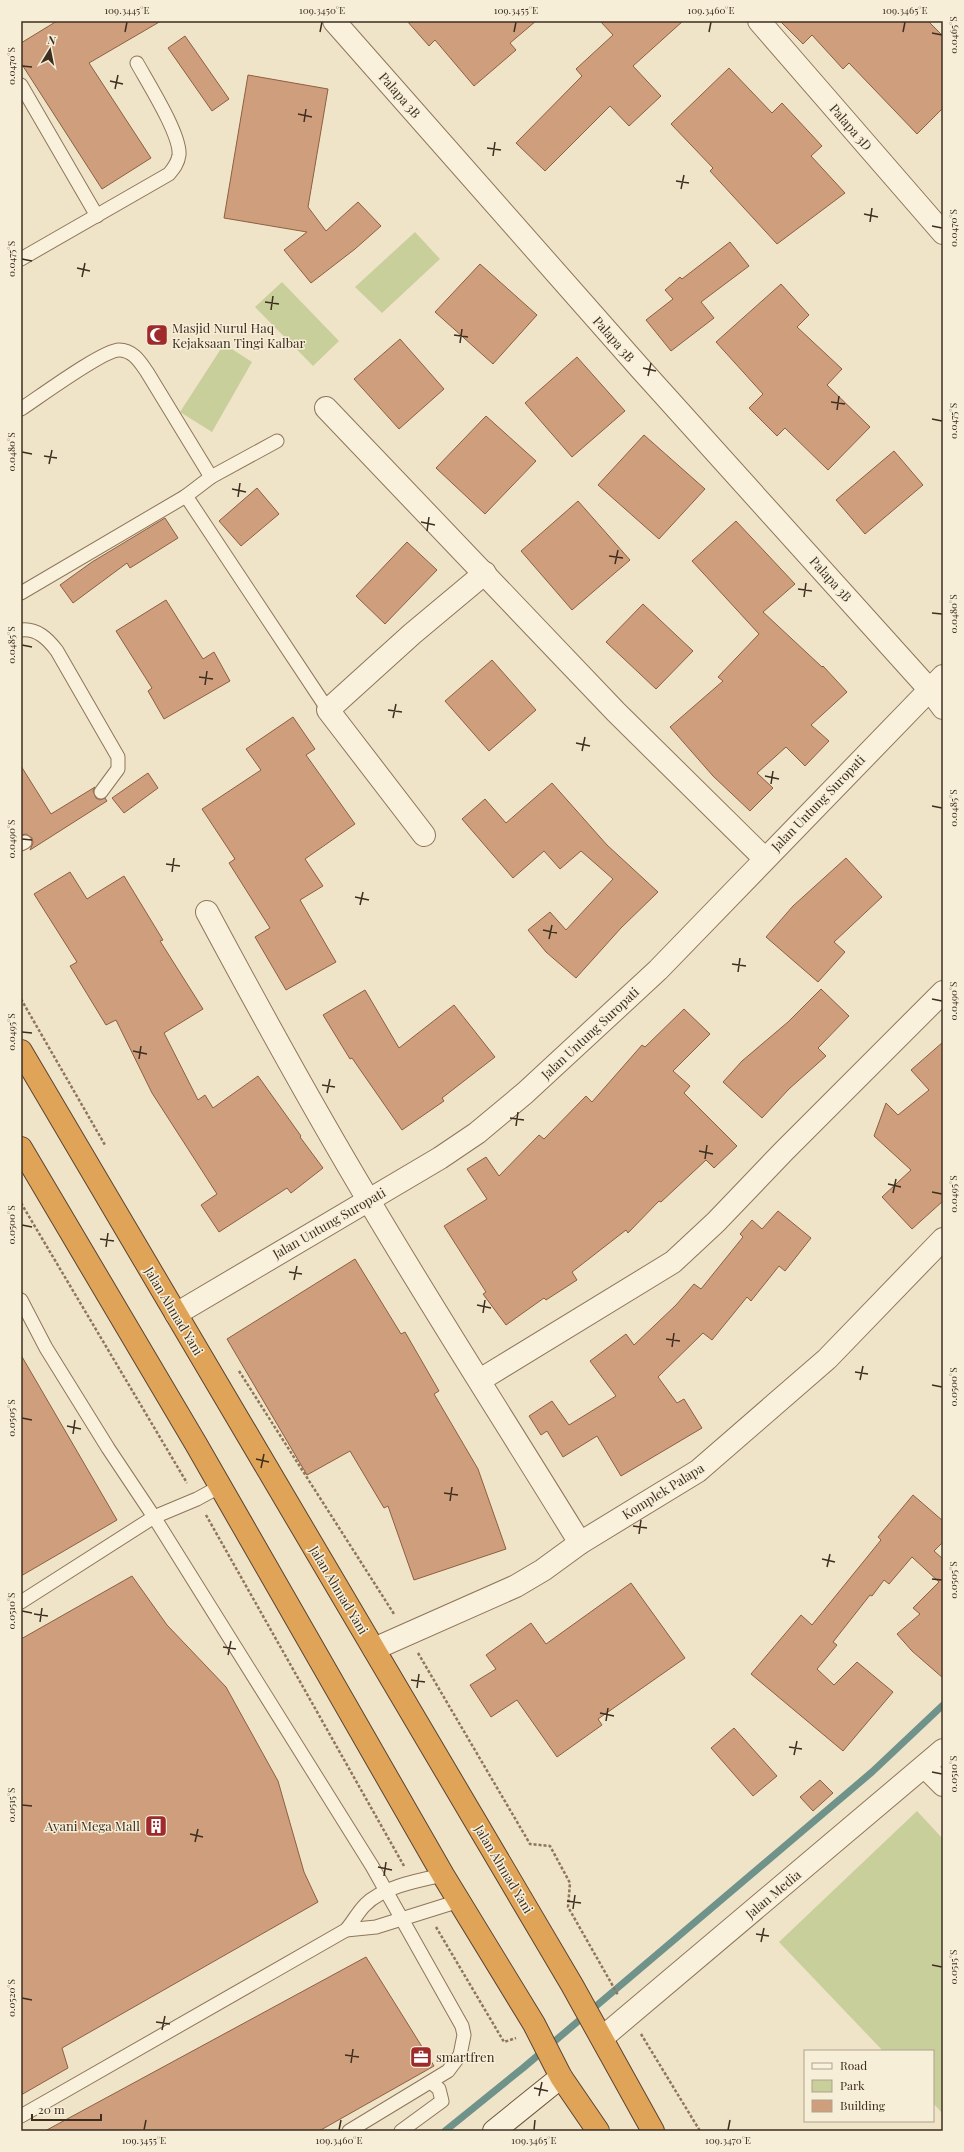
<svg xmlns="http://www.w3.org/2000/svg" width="964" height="2152" viewBox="0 0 964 2152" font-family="'Playfair Display',serif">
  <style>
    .green { fill: #c9cf9b }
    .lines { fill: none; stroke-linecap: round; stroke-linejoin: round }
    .stream { stroke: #6f938a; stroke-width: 7 }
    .building { fill: #cf9f7d; stroke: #8d5f41 }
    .lane-casing { stroke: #8d765c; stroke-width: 15 }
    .street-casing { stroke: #8d765c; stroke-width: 24 }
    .secondary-casing { stroke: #6f573f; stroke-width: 24 }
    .highway-casing { stroke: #5b4430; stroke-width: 24 }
    .path { stroke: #8d765c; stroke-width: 2.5; stroke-dasharray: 3 2; stroke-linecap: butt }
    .lane { stroke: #faf1dc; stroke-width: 13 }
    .street { stroke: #faf1dc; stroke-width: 22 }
    .secondary { stroke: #faf1dc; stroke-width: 22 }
    .highway { stroke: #e0a458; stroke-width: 22 }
    .ticks { fill: none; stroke: #3d2e20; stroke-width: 1.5 }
    .labels { text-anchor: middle; stroke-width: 3; stroke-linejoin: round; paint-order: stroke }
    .street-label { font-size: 13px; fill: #3d2e20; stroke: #f7eed8 }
    .poi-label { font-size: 13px; fill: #3d2e20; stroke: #f7eed8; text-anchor: start }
    .neatline { fill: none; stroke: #3d2e20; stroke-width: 1.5 }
    .ticks-label { font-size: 10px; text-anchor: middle; fill: #3d2e20 }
  </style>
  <rect width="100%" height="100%" fill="#f0e4c8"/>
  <!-- green -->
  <g class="green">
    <polygon points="415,232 440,259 382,313 355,287"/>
    <polygon points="282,282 339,341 313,366 255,307"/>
    <polygon points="224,344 252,362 212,432 180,412"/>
    <polygon points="917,1811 943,1839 943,2114 933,2103 933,2051 883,2051 779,1942"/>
  </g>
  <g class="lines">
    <!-- stream -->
    <polyline class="stream" points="445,2131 523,2068 872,1772 943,1705"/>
  </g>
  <!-- building -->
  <g class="building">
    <polygon points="57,21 161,21 89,63 151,158 102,189 21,63 21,43"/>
    <polygon points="407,21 536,21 510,43 516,50 474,86 435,40 429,46"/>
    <polygon points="600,21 683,21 633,66 661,96 629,126 610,106 545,171 516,143 582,76 576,69 613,35"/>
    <polygon points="780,21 928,21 943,36 943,108 917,134 849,63 843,69 812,35 803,44"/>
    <polygon points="185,36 229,99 212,111 168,48"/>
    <polygon points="729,68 772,113 782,103 822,146 811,156 845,193 777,244 710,171 713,168 671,124"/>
    <polygon points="248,75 328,89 308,207 326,231 358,202 381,226 355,249 311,283 284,250 307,232 224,218"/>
    <polygon points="730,242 749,266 701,302 714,318 671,351 646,320 673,299 665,290 680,277 682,279"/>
    <polygon points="480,264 537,315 493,364 435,312"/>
    <polygon points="781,284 809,315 797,327 842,369 827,385 870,427 828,470 785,428 777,436 749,408 763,394 716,342"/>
    <polygon points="400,339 444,389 399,429 354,379"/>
    <polygon points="577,357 625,411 572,457 525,403"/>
    <polygon points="486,416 536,461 485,514 436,468"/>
    <polygon points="644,435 705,489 659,539 598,485"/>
    <polygon points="894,451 923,485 865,534 836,500"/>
    <polygon points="257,488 279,514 241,546 219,521"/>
    <polygon points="578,501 630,560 572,610 521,551"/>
    <polygon points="165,518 178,538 130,568 127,563 73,603 60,585 92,562"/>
    <polygon points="736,521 795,584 763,612 822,667 823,666 847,692 811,725 829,741 805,766 786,747 757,773 773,788 750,811 713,776 670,727 723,681 718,677 759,634 692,561"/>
    <polygon points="407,542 437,570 385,624 356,596"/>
    <polygon points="166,600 203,659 214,652 230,681 164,719 148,691 152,688 116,631"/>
    <polygon points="643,604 693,651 656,689 606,642"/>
    <polygon points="492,660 536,710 489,751 445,701"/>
    <polygon points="293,717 315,749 306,755 355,824 305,859 323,886 300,900 336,962 286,990 255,937 270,928 229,863 235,859 202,809 261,770 246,749"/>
    <polygon points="21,766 51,814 95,787 93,791 96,798 100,800 105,798 107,801 30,850 33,843 32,838 26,834 21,835"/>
    <polygon points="148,773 158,788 124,813 112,798"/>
    <polygon points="552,783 607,845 658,892 621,928 576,978 546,952 528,930 550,912 566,930 613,879 581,851 560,869 544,851 513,878 462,819 485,799 506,823"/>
    <polygon points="846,858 882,897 834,942 845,952 818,982 766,937 793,906"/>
    <polygon points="70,872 87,899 124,876 163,940 160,941 203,1009 164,1033 198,1100 205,1095 213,1108 258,1076 301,1136 300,1137 323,1168 291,1193 287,1188 219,1232 201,1205 217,1194 152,1093 116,1020 106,1025 70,966 77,962 34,894"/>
    <polygon points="821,989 849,1016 818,1048 826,1056 789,1089 762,1118 723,1082 742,1061 788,1022"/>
    <polygon points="365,990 399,1048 454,1005 495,1057 442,1098 444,1101 402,1130 352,1058 350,1059 323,1015"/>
    <polygon points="684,1009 710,1034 673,1071 690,1086 684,1093 737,1146 714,1168 706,1160 661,1202 659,1201 628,1233 626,1230 572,1272 577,1280 546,1300 544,1298 506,1325 483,1294 486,1292 444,1226 487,1199 467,1169 486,1157 499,1176 539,1135 544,1139 586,1096 592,1102 642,1045 645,1047"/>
    <polygon points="943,1042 943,1201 912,1229 882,1197 911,1170 874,1136 886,1103 898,1115 929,1090 911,1070"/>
    <polygon points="778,1211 811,1238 785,1271 779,1266 751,1301 747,1297 712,1340 703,1333 658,1377 677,1403 684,1399 702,1428 621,1476 597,1436 563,1457 547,1431 541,1435 529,1416 552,1401 569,1425 616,1396 590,1361 626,1334 634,1345 676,1305 694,1284 701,1289 743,1237 740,1234 752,1220 762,1229"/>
    <polygon points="355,1259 401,1334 405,1332 439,1391 434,1394 478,1469 506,1549 414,1580 388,1506 384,1508 350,1451 307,1475 227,1339"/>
    <polygon points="21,1355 117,1520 21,1576"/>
    <polygon points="913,1495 943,1521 943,1542 934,1551 943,1559 943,1678 912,1651 897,1634 920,1614 913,1608 939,1582 912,1557 889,1584 884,1580 872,1596 870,1595 833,1642 837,1645 817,1669 834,1685 857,1662 893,1692 843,1751 751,1674 801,1615 812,1625 881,1540 878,1537"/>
    <polygon points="132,1576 167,1625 226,1687 278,1781 304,1872 318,1902 62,2048 68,2068 21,2095 21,1639"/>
    <polygon points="631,1583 685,1658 598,1719 602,1725 557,1757 517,1700 491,1717 470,1685 496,1669 486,1655 531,1623 546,1644"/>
    <polygon points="734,1728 777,1776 753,1796 711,1748"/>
    <polygon points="820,1780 833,1793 813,1811 800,1797"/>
    <polygon points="366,1957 434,2066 319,2131 45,2131"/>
  </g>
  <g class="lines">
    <!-- lane casing -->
    <g class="lane-casing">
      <g id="lane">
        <polyline points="21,85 97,216"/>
        <path d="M 21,259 L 169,174 C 174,168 178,163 179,155 C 181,135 148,83 137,63"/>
        <path d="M 21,409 C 38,398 103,350 119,350 C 133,350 140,362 147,372 L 211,477"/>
        <polyline points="186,496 328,710"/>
        <polyline points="21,593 186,496 211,477 277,441"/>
        <path d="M 21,630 C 37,628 48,639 57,651 L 118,757 L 118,769 L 101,792"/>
        <polyline points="21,844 25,842"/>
        <polyline points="21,1300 46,1348 108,1448 154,1517 372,1866 462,2026 464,2035 460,2055 448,2071 349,2131"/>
        <polyline points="21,1602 154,1517 197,1499 219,1487"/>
        <polyline points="346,1930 376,1927 459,1901"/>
        <path d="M 21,2116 L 346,1930 C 353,1922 358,1912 365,1905 C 382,1887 420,1880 443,1875"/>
        <polyline points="401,2131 442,2101 439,2089 431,2082"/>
      </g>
    </g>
    <!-- street casing -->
    <g class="street-casing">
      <g id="street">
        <polyline points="334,21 639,367 929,689 943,708"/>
        <polyline points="759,21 943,233"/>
        <polyline points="326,408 616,712 764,858"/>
        <polyline points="424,835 328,710 412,634 485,573"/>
        <path d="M 207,912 C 259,1009 312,1106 369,1201 C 437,1316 510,1429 580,1543"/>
        <polyline points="176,1314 440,1158 477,1133 525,1093 658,970 943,676"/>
        <polyline points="480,1380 673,1262 716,1222 784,1151 943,992"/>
        <polyline points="374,1649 516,1586 543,1570 580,1543 698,1471 827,1359 943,1239"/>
        <polyline points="925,1767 943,1785"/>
        <polyline points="602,2038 943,1750"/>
      </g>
    </g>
    <!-- secondary casing -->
    <g class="secondary-casing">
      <polyline id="secondary" points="494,2131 561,2077"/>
    </g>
    <!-- highway casing -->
    <g class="highway-casing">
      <g id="highway">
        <polyline points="21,1051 572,1985 653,2131"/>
        <polyline points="21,1148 196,1444 443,1875 534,2024 561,2077 598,2131"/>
      </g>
    </g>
    <!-- path -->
    <g class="path">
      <polyline points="21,999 105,1145"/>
      <polyline points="21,1203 187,1483"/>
      <polyline points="239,1371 394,1614"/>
      <polyline points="206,1515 404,1866"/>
      <polyline points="418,1653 530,1844 550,1846 570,1883 568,1907 618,1995"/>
      <polyline points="436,1927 504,2042 516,2038"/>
      <polyline points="641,2034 700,2131"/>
    </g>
    <!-- lane -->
    <use href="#lane" class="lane"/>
    <!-- street -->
    <use href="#street" class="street"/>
    <!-- secondary -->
    <use href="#secondary" class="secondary"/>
    <!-- highway -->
    <use href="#highway" class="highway"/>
  </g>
  <!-- ticks -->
  <path class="ticks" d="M 125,32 L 127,22M 320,32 L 322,22M 514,32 L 516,22M 709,32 L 711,22M 903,32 L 905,22M 932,33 L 942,35M 22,66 L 32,67M 110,81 L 123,84M 115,89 L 118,75M 298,114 L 312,117M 304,122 L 306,109M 487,148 L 501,150M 493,156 L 495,142M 676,181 L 689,183M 681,189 L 684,175M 864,214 L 878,217M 870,222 L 872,208M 932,226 L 942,228M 22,259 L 32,261M 77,268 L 90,271M 82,277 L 85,263M 265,302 L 279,304M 271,310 L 273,296M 454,335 L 468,337M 460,343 L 462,329M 643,368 L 656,371M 648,376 L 651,363M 831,402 L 845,404M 837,410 L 839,396M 932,419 L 942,421M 22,452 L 32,454M 44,456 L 57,458M 49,464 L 52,450M 232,489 L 246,492M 238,497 L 240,483M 421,522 L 435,525M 427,531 L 429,517M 609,556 L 623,558M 615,564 L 618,550M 798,589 L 812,591M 804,597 L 806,583M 932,613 L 942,614M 22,645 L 32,647M 199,677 L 213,679M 205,685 L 207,671M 388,710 L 402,712M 393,718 L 396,704M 576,743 L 590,746M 582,751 L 585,737M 765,776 L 779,779M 771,784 L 773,771M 932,806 L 942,808M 22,839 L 32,840M 166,864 L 180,866M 172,872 L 174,858M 355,897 L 369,900M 360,905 L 363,892M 543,930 L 557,933M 549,939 L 552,925M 732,964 L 746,966M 738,972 L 740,958M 932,999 L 942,1001M 22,1032 L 32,1033M 133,1051 L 147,1054M 139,1059 L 141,1046M 322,1085 L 335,1087M 327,1093 L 330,1079M 510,1118 L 524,1120M 516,1126 L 518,1112M 699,1151 L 713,1154M 705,1159 L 707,1145M 888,1184 L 901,1187M 932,1192 L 942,1194M 893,1193 L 896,1179M 22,1225 L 32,1227M 100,1239 L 114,1241M 106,1247 L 108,1233M 289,1272 L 302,1274M 294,1280 L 297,1266M 477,1305 L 491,1308M 483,1313 L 485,1300M 666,1339 L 680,1341M 672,1347 L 674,1333M 855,1372 L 868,1374M 860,1380 L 863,1366M 932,1385 L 942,1387M 22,1418 L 32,1420M 67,1426 L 81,1429M 73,1434 L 75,1420M 256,1459 L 269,1462M 261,1468 L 264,1454M 444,1493 L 458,1495M 450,1501 L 452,1487M 633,1526 L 647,1528M 639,1534 L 641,1520M 822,1559 L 835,1562M 827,1567 L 830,1554M 932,1579 L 942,1580M 22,1611 L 32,1613M 34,1614 L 48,1616M 40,1622 L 42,1608M 223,1647 L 236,1649M 228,1655 L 231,1641M 411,1680 L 425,1682M 417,1688 L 419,1674M 600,1713 L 614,1716M 606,1721 L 608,1708M 789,1747 L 802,1749M 794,1755 L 797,1741M 932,1772 L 942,1774M 22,1805 L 32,1806M 190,1834 L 203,1837M 195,1842 L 198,1829M 378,1867 L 392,1870M 384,1876 L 386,1862M 567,1901 L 581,1903M 573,1909 L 575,1895M 756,1934 L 769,1936M 761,1942 L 764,1928M 932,1965 L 942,1967M 22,1998 L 32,2000M 156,2022 L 170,2024M 162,2030 L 165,2016M 345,2055 L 359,2057M 351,2063 L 353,2049M 534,2088 L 548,2091M 539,2096 L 542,2082M 144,2130 L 146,2120M 339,2130 L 341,2120M 534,2130 L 535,2120M 728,2130 L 730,2120"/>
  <!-- icons -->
  <defs>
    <g id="mosque-square" transform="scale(1.15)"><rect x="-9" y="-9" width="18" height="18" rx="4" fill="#9e2a2b" stroke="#f7eed8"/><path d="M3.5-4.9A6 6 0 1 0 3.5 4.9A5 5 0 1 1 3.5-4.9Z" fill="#fff"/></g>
    <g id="building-square" transform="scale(1.15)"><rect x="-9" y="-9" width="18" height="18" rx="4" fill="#9e2a2b" stroke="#f7eed8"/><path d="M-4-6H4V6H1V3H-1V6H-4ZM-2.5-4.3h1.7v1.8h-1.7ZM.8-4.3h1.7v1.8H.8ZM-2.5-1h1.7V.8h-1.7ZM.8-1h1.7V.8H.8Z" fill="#fff"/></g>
    <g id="office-square" transform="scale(1.15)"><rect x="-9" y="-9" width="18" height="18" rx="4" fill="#9e2a2b" stroke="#f7eed8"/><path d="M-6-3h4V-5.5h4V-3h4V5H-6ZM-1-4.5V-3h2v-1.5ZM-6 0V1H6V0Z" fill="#fff"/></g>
  </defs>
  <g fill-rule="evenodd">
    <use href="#mosque-square" x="157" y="335"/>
    <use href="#building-square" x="156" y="1826"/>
    <use href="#office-square" x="421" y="2057"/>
  </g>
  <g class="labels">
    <!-- street labels -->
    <g class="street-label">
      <text transform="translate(400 95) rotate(49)" y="5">Palapa 3B</text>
      <text transform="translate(851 127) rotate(49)" y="5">Palapa 3D</text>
      <text transform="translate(614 339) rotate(49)" y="5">Palapa 3B</text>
      <text transform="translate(831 579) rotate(48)" y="5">Palapa 3B</text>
      <text transform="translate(818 803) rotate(-46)" y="5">Jalan Untung Suropati</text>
      <text transform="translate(590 1033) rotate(-43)" y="5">Jalan Untung Suropati</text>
      <text transform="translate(329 1223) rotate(-30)" y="5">Jalan Untung Suropati</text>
      <text transform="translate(174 1311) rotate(59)" y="5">Jalan Ahmad Yani</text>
      <text transform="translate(663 1491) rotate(-32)" y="5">Komplek Palapa</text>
      <text transform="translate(339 1590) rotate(59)" y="5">Jalan Ahmad Yani</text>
      <text transform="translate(504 1869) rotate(59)" y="5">Jalan Ahmad Yani</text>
      <text transform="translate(773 1894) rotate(-40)" y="5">Jalan Media</text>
    </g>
    <!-- poi labels -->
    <g class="poi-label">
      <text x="172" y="333">Masjid Nurul Haq<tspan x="172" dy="15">Kejaksaan Tingi Kalbar</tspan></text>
      <text x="140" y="1831" text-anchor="end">Ayani Mega Mall</text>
      <text x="436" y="2062">smartfren</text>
    </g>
  </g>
  <!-- border -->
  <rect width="964" height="2152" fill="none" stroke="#f7eed8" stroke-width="44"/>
  <!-- legend -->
  <rect x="804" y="2050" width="130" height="72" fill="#f7eed8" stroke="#ada18e"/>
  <rect x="812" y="2063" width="20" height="6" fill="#faf1dc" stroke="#ada18e"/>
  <text x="840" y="2070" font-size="12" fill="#3d2e20">Road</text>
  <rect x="812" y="2080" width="20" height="12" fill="#c9cf9b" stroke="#ada18e"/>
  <text x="840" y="2090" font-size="12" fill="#3d2e20">Park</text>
  <rect x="812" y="2100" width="20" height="12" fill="#cf9f7d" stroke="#ada18e"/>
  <text x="840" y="2110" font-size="12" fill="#3d2e20">Building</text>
  <!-- north arrow -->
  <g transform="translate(50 50) rotate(10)" stroke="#f7eed8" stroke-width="3" paint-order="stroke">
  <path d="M0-3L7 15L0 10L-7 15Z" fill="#3d2e20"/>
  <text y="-6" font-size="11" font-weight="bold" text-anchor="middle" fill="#3d2e20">N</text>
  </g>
  <!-- scale -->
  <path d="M32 2114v6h69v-6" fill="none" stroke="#3d2e20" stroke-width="2"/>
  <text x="38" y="2114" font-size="12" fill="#3d2e20" stroke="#f7eed8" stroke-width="3" paint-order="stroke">20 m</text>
  <rect x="22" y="22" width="920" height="2108" class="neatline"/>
  <g class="ticks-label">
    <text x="127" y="14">109.3445°E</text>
    <text x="322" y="14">109.3450°E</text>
    <text x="516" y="14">109.3455°E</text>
    <text x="711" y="14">109.3460°E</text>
    <text x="905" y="14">109.3465°E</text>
    <text transform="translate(953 35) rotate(-90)" y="4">0.0465°S</text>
    <text transform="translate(11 66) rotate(-90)" y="4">0.0470°S</text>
    <text transform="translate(953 228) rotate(-90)" y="4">0.0470°S</text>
    <text transform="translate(11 259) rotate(-90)" y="4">0.0475°S</text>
    <text transform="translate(953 421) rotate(-90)" y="4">0.0475°S</text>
    <text transform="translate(11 452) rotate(-90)" y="4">0.0480°S</text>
    <text transform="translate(953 614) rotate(-90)" y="4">0.0480°S</text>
    <text transform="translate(11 645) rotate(-90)" y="4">0.0485°S</text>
    <text transform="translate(953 808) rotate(-90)" y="4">0.0485°S</text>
    <text transform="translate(11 839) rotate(-90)" y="4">0.0490°S</text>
    <text transform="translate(953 1001) rotate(-90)" y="4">0.0490°S</text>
    <text transform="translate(11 1032) rotate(-90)" y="4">0.0495°S</text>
    <text transform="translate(953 1194) rotate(-90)" y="4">0.0495°S</text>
    <text transform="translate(11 1225) rotate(-90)" y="4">0.0500°S</text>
    <text transform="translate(953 1387) rotate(-90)" y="4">0.0500°S</text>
    <text transform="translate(11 1418) rotate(-90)" y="4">0.0505°S</text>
    <text transform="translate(953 1580) rotate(-90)" y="4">0.0505°S</text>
    <text transform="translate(11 1611) rotate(-90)" y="4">0.0510°S</text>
    <text transform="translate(953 1774) rotate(-90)" y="4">0.0510°S</text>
    <text transform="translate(11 1805) rotate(-90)" y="4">0.0515°S</text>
    <text transform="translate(953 1967) rotate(-90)" y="4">0.0515°S</text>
    <text transform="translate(11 1998) rotate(-90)" y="4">0.0520°S</text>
    <text x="144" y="2144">109.3455°E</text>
    <text x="339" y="2144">109.3460°E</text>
    <text x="534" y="2144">109.3465°E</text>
    <text x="728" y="2144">109.3470°E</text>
  </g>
</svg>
